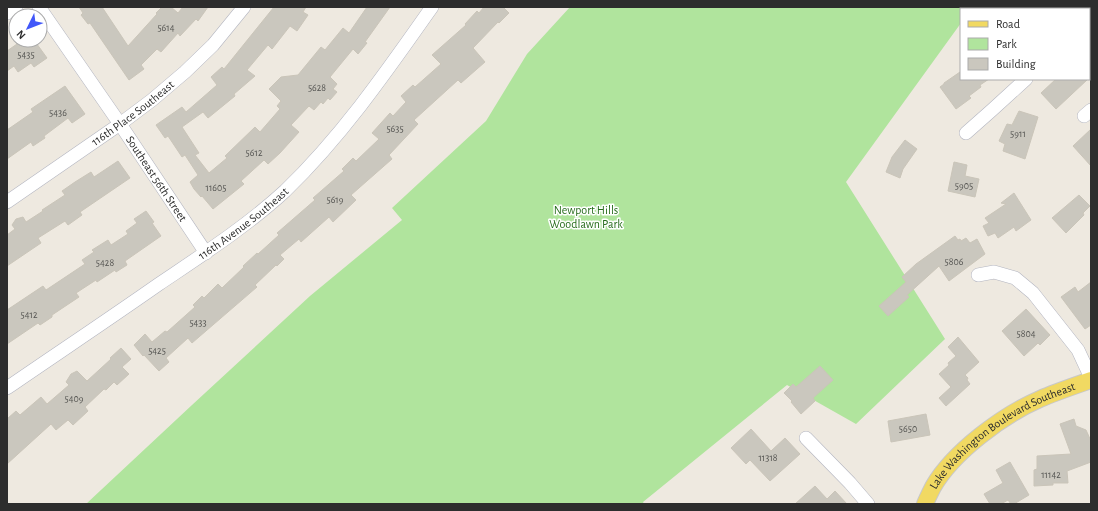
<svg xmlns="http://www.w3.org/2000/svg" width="1098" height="511" viewBox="0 0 1098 511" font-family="'Alegreya Sans',sans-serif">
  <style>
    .green { fill: #b0e49d }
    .building { fill: #cac7be; stroke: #cac5b9 }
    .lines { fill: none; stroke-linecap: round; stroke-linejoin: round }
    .minor-casing { stroke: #b3b5c0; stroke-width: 14 }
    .major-casing { stroke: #c8c8c8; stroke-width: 18 }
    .minor { stroke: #fff; stroke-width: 13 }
    .major { stroke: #f1d962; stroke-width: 16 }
    .labels { text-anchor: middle; stroke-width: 3; stroke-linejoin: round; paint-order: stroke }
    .number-label { font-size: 10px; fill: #545451 }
    .street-label { font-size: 12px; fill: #2d2d2d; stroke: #fff }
    .park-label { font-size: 12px; fill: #266c1b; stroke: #fff }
  </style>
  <rect width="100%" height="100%" fill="#eee9e0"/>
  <!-- green -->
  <polygon class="green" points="570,7 973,7 971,9 961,9 961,23 846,182 945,339 856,424 787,385 643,502 644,504 86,504 192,405 310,296 402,220 392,208 486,121 527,54"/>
  <!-- building -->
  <g class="building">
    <polygon points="79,7 102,7 128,46 157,14 156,13 162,7 171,7 178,13 183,7 208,7 198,21 196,19 180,36 178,33 161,52 157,49 141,65 144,69 129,80 90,23 88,24 81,15 83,13"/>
    <polygon points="274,7 306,7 303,12 308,15 297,31 290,26 272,49 268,45 247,70 255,76 234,94 235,96 208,118 203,112 182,127 199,153 195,155 209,173 227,158 225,156 255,127 260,132 280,109 277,106 281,101 269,89 281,77 298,75 321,47 325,50 343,28 349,33 367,7 390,7 365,42 367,43 358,54 353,49 330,77 337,84 333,89 337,92 330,100 328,98 323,104 321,102 314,110 309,106 291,125 299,132 280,153 268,164 264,160 241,181 244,184 213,209 202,196 201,197 194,189 190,182 198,175 185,155 182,157 168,136 165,138 156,125 182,107 186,112 217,85 211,77 222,67 224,69"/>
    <polygon points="484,7 503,7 509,13 499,23 498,22 473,48 485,62 461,83 458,80 414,120 418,124 389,155 392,159 351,195 356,200 333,222 329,217 301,242 299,239 280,255 284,259 277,266 276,265 255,285 257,287 192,343 188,338 166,358 169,362 159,371 144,355 143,356 134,345 145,334 152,342 165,331 167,332 195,307 193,305 202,296 204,298 218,284 222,288 244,267 243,266 257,253 258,254 279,235 277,233 315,200 313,198 344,171 342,169 353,158 356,161 379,139 372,133 390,113 393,116 406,102 401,96 413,85 415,87 441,64 432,55 466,25 465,24 477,11 479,13"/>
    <polygon points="14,40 34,40 47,58 34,67 31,63 18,72 14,66 7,71 7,51 17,44"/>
    <polygon points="960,72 961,79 989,79 980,85 981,87 969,96 971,98 956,109 940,87 944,84 944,83"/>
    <polygon points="1056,79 1088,79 1056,109 1041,93"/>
    <polygon points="65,86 85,114 72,123 68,118 44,136 45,138 33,146 31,142 7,159 7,130 33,112 31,109"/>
    <polygon points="1019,111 1038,117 1025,159 1003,151 1005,144 999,141 1007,124 1012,125"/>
    <polygon points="1091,129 1091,166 1073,146"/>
    <polygon points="905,140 917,149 903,169 900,178 886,172 892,157"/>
    <polygon points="118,161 130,178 80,212 82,215 68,225 65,221 38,238 41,243 7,266 7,235 15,229 12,225 16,219 23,217 26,222 43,211 42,210 65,195 62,191 75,182 91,172 94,177"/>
    <polygon points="954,162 967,165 965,176 979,179 975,197 948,191"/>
    <polygon points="1014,193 1031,220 1016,231 1014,227 998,238 995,233 988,236 983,226 989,223 985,218 1006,204 1001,203"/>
    <polygon points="1079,195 1090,206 1083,213 1084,215 1066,233 1052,218"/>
    <polygon points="146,211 154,222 152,223 161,236 125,261 127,265 116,272 115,270 97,282 96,280 76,293 79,297 52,315 52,317 40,325 38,323 7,344 7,310 43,286 46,290 85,264 82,260 94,252 92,250 108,240 111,245 128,234 126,231 137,223 134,219"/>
    <polygon points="955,236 958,240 960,239 961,241 966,238 970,243 977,239 985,254 949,281 939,266 907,295 909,297 888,316 879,306 906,282 902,277 916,264"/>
    <polygon points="1091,282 1091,325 1085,329 1061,297 1075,287 1078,292"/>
    <polygon points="1026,309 1050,335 1040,345 1038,343 1024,356 1002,331"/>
    <polygon points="958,337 979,362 965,375 968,378 967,380 970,384 946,406 939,398 951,387 939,374 949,365 948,363 956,356 948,347"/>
    <polygon points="121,348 131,359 122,367 129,374 117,385 114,382 106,390 104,389 85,407 88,411 73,425 68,420 56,430 51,424 7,464 7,419 16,411 20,415 41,397 47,404 69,385 66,382 71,374 77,371 87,381 111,359 110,358"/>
    <polygon points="820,366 833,380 813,398 815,401 801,414 791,402 792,401 784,393 793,384 796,387"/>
    <polygon points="926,414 930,435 891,442 888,421"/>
    <polygon points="1074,419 1076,426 1086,430 1091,441 1091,462 1067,471 1068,483 1053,483 1053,485 1034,486 1034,470 1037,469 1037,456 1071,454 1060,424"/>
    <polygon points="751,429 771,451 785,438 800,454 770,481 750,460 746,464 731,448"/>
    <polygon points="1010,462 1029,495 1014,504 1011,504 1008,500 1001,504 990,504 984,494 1003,483 996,470"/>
    <polygon points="815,486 827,499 835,491 847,504 795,504"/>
  </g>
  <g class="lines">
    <!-- minor casing -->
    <g class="minor-casing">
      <g id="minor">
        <path id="s1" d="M 39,7 L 120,124 L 206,253"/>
        <polyline points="7,13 16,7"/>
        <polyline points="1089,20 1091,18"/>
        <polyline points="1084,116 1091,110"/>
        <polyline points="966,133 992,110 1026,79"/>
        <path id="s2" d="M 7,202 L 120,124 L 152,100 L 185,72 L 213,45 L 244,7"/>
        <polyline points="978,275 994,272 1015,278 1033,293 1078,350 1091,378"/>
        <path id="s3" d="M 7,388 C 58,353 109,319 159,284 C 202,255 247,226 285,191 C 342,136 387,71 432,7"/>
        <polyline points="806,438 850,483 868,504"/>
      </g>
    </g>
    <!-- major casing -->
    <g class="major-casing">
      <g id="major">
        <path id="s4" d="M 925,504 C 927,499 930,493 933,487 C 953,452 1003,415 1040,399 C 1056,392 1074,386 1091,380"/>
      </g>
    </g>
    <!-- minor -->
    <use href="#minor" class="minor"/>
    <!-- major -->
    <use href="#major" class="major"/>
  </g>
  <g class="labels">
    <!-- number labels -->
    <g class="number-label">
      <text x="166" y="31">5614</text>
      <text x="26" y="58">5435</text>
      <text x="317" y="91">5628</text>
      <text x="58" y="116">5436</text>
      <text x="395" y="132">5635</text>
      <text x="1018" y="137">5911</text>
      <text x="254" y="156">5612</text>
      <text x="964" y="189">5905</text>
      <text x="216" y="191">11605</text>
      <text x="335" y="203">5619</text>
      <text x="954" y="265">5806</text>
      <text x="105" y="266">5428</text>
      <text x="29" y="318">5412</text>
      <text x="198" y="326">5433</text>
      <text x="1026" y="337">5804</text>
      <text x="157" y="354">5425</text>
      <text x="74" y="402">5409</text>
      <text x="908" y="432">5650</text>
      <text x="768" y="461">11318</text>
      <text x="1051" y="478">11142</text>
    </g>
    <!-- street labels -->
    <g class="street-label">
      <text dy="4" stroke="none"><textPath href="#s2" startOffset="154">116th Place Southeast</textPath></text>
      <text dy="4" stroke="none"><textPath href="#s1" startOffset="208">Southeast 56th Street</textPath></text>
      <text dy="4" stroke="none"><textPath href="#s3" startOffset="288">116th Avenue Southeast</textPath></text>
      <text dy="4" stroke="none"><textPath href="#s4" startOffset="107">Lake Washington Boulevard Southeast</textPath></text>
    </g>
    <!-- park labels -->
    <g class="park-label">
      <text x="586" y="214">Newport Hills<tspan x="586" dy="14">Woodlawn Park</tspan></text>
    </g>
  </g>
  <!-- border -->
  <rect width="1098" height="511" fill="none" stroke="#2d2d2d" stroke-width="16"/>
  <!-- legend -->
  <rect x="960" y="8" width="130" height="72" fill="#ffffff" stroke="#ababab"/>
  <rect x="968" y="21" width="20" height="6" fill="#f1d962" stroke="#ababab"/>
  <text x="996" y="28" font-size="12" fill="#2d2d2d">Road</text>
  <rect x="968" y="38" width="20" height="12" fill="#b0e49d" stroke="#ababab"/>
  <text x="996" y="48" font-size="12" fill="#2d2d2d">Park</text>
  <rect x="968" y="58" width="20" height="12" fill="#cac7be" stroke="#ababab"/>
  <text x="996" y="68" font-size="12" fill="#2d2d2d">Building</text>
  <!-- north arrow -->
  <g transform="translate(28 28) rotate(227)"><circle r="19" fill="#ffffff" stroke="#ababab"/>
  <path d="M0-3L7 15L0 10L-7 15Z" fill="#4157f9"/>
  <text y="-6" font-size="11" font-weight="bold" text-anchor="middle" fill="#2d2d2d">N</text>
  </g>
</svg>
